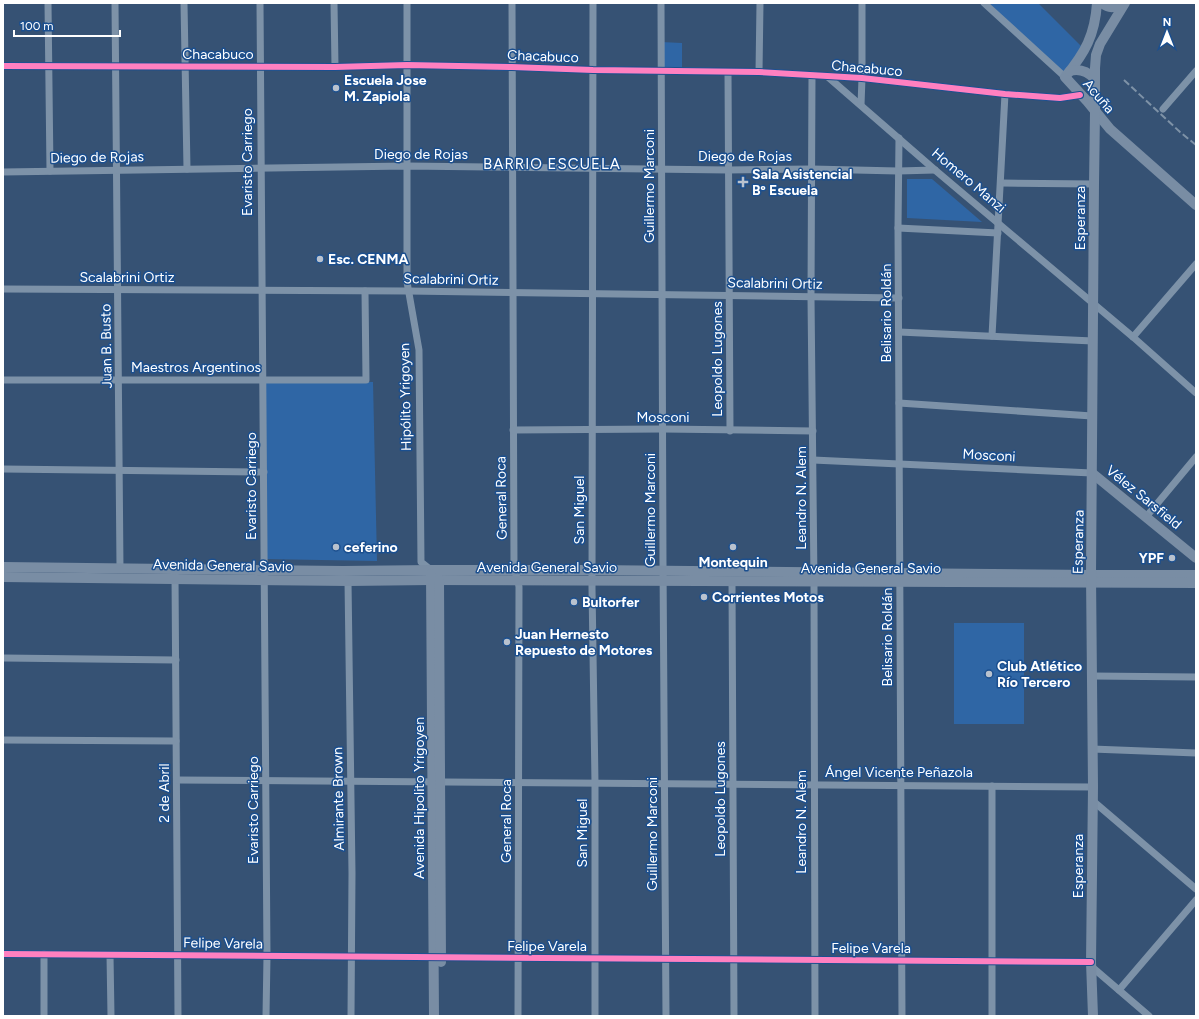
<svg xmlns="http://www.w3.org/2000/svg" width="1199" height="1019" viewBox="0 0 1199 1019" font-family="Figtree,sans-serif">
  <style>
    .green { fill: #2f66a5 }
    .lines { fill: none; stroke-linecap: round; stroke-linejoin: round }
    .street { stroke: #7d92a8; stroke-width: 7 }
    .secondary { stroke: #798da4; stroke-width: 10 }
    .rail { stroke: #7e92a7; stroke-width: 2; stroke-dasharray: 7 3; stroke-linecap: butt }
    .cycleway-casing { stroke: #1b4f8f; stroke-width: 8 }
    .cycleway { stroke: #ff80c0; stroke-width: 6 }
    .poi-dot { fill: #b9c2ce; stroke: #1b4f8f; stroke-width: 1.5 }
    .labels { text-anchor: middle; stroke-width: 3; stroke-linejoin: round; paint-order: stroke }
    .street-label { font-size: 14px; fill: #fff; stroke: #1b4f8f }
    .poi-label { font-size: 14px; font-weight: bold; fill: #fff; stroke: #1b4f8f; text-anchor: start }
    .neighbourhood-label { font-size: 15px; letter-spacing: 1px; fill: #fff; stroke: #1b4f8f }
  </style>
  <rect width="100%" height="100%" fill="#365274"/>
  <!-- green -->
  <g class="green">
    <polygon points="989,3 1038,3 1082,47 1064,73 1015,29"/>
    <polygon points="661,42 682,43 682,71 662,70"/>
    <polygon points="907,179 932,179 982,222 907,218"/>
    <polygon points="263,380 373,382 377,561 264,559"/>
    <rect x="954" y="623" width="70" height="101"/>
  </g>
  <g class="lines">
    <!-- street -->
    <g class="street">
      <polyline points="48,3 50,171"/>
      <polyline points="115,3 120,568"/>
      <polyline points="184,3 187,169"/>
      <polyline points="260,3 267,956 266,1016"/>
      <polyline points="334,3 335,67"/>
      <polyline points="407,3 407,282 419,350 421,562 431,570"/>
      <polyline points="512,3 514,569 518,581 519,587 518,1016"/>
      <polyline points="593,3 592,588 595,783 595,1016"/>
      <polyline points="661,3 663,563 666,1016"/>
      <polyline points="984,3 1065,77"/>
      <polyline points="3,66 335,67 407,65 512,67 593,70 759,72 862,78 1005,94 1060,98 1080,95"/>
      <polyline points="728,72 730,431"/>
      <polyline points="759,72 760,3"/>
      <polyline points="812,76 811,297 814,582 815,1016"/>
      <polyline points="828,77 935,170 1133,337 1196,393"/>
      <polyline points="861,105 862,78 862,3"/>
      <polyline points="1163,109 1196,71"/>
      <polyline points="899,138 898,228 902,1016"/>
      <polyline points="3,172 407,166 728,170 812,169 898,171 935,170"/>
      <polyline points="1001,183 1094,184"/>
      <polyline points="898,228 998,233"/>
      <polyline points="3,289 408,291 899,298"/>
      <polyline points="899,332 1093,341"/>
      <polyline points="992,336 1005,94"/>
      <polyline points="1133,337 1196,264"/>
      <polyline points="3,380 366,380 365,291"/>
      <polyline points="899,403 1092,416"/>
      <polyline points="513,430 663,429 813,431"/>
      <polyline points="813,460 1092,473"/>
      <polyline points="3,469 264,472"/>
      <polyline points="1146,517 1196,457"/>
      <polyline points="175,574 178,1016"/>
      <polyline points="348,581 352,873 351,1016"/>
      <polyline points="732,581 734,1016"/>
      <polyline points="3,658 176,660"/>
      <polyline points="1092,676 1196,677"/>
      <polyline points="3,740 176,741"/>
      <polyline points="1092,749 1196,753"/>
      <polyline points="177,780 1093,787"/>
      <polyline points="1093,801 1196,889"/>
      <polyline points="3,954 1091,962"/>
      <polyline points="44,954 44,1016"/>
      <polyline points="110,955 111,1016"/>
      <polyline points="1092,967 1149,1016"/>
      <polyline points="1119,990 1196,900"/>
      <polyline points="992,1016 992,786"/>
    </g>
    <!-- secondary -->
    <g class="secondary">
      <path d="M 1097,3 C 1095,35 1085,53 1065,77 L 1087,101 L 1110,129 L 1196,205"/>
      <path d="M 1102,3 C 1110,10 1116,7 1124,3"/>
      <path d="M 1070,71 C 1080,68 1088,72 1095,79"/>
      <polyline points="1092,473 1196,558"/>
      <polyline points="3,567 343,571 431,570 592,570 1091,575 1196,575"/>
      <polyline points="431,574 434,1016"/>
      <polyline points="3,577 348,581 431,580 1196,583"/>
      <polyline points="439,580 441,962"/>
      <polyline points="1093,1016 1091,962 1093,787 1091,575 1094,184 1095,112 1095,68 1096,55 1100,44 1125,3"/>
    </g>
    <!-- rail -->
    <polyline class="rail" points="1124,80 1180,132 1196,145"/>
    <!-- cycleway casing -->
    <g class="cycleway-casing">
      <g id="cycleway">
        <polyline points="3,66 335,67 407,65 512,67 593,70 759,72 862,78 1005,94 1060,98 1080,95"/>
        <polyline points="3,954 1091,962"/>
      </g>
    </g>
    <!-- cycleway -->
    <use href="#cycleway" class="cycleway"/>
  </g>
  <!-- markers -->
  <g class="poi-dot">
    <circle cx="336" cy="88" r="4"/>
    <path d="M741 176h4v4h4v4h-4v4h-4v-4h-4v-4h4z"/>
    <circle cx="320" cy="259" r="4"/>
    <circle cx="336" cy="547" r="4"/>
    <circle cx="733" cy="547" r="4"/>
    <circle cx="1172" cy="558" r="4"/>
    <circle cx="704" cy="597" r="4"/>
    <circle cx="574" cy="602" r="4"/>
    <circle cx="507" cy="642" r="4"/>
    <circle cx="989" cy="674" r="4"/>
  </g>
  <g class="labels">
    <!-- street labels -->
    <g class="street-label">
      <text x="218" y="59">Chacabuco</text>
      <text transform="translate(543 56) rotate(2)" y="5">Chacabuco</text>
      <text transform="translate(867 68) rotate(5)" y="5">Chacabuco</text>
      <text transform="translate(1099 96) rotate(49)" y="5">Acuña</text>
      <text x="421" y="159">Diego de Rojas</text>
      <text x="745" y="161">Diego de Rojas</text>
      <text transform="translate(97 157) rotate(-1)" y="5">Diego de Rojas</text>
      <text transform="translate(247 162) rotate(-90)" y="5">Evaristo Carriego</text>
      <text transform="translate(969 180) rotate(40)" y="5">Homero Manzi</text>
      <text transform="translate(649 186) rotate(-90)" y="5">Guillermo Marconi</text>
      <text transform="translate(1080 218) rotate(-90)" y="5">Esperanza</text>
      <text x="127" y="282">Scalabrini Ortiz</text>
      <text transform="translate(451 279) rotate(1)" y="5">Scalabrini Ortiz</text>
      <text transform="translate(775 283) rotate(1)" y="5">Scalabrini Ortiz</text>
      <text transform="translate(886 313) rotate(-90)" y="5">Belisario Roldán</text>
      <text transform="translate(106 346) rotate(-91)" y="5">Juan B. Busto</text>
      <text transform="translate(717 359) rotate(-90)" y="5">Leopoldo Lugones</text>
      <text x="196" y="372">Maestros Argentinos</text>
      <text transform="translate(405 397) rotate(-91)" y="5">Hipólito Yrigoyen</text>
      <text x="663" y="422">Mosconi</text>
      <text transform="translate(989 455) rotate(3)" y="5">Mosconi</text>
      <text transform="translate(251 486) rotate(-90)" y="5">Evaristo Carriego</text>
      <text transform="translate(1144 497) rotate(39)" y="5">Vélez Sarsfield</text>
      <text transform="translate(501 498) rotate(-91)" y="5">General Roca</text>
      <text transform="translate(801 498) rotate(-90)" y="5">Leandro N. Alem</text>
      <text transform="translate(579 510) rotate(-90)" y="5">San Miguel</text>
      <text transform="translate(650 510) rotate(-90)" y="5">Guillermo Marconi</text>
      <text transform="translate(1078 542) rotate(-89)" y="5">Esperanza</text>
      <text transform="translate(223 565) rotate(1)" y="5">Avenida General Savio</text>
      <text x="547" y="572">Avenida General Savio</text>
      <text x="871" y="573">Avenida General Savio</text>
      <text transform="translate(887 637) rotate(-90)" y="5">Belisario Roldán</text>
      <text x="899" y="777">Ángel Vicente Peñazola</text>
      <text transform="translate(164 793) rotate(-90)" y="5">2 de Abril</text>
      <text transform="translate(419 798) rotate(-90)" y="5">Avenida Hipolito Yrigoyen</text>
      <text transform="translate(338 799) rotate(-91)" y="5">Almirante Brown</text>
      <text transform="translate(720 799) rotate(-90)" y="5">Leopoldo Lugones</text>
      <text transform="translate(253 810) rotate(-90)" y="5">Evaristo Carriego</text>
      <text transform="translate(506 821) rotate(-90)" y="5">General Roca</text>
      <text transform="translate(801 822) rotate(-90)" y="5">Leandro N. Alem</text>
      <text transform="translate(582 833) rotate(-90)" y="5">San Miguel</text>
      <text transform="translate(652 834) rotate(-90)" y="5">Guillermo Marconi</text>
      <text transform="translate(1078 866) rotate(-90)" y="5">Esperanza</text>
      <text transform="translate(223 943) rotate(1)" y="5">Felipe Varela</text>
      <text x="547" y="951">Felipe Varela</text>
      <text x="871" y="953">Felipe Varela</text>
    </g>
    <!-- poi labels -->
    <g class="poi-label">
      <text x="344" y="85">Escuela Jose<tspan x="344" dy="16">M. Zapiola</tspan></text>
      <text x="752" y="179">Sala Asistencial<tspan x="752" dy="16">Bº Escuela</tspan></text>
      <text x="328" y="264">Esc. CENMA</text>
      <text x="344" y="552">ceferino</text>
      <text x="1164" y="563" text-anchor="end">YPF</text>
      <text x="733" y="567" text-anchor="middle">Montequin</text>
      <text x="712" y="602">Corrientes Motos</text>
      <text x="582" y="607">Bultorfer</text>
      <text x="515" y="639">Juan Hernesto<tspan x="515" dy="16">Repuesto de Motores</tspan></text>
      <text x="997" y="671">Club Atlético<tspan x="997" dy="16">Río Tercero</tspan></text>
    </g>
    <!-- neighbourhood labels -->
    <g class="neighbourhood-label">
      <text x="552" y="169">BARRIO ESCUELA</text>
    </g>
  </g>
  <!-- border -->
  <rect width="1199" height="1019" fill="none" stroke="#ffffff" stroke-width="8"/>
  <!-- north arrow -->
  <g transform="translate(1167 32)" stroke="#1b4f8f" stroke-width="3" paint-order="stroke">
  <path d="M0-3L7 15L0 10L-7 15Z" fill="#ffffff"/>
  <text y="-6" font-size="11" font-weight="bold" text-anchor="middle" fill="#ffffff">N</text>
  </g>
  <!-- scale -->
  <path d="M14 30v6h106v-6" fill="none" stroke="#ffffff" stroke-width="2"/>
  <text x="20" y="30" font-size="12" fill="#ffffff" stroke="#1b4f8f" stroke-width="3" paint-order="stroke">100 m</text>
</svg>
